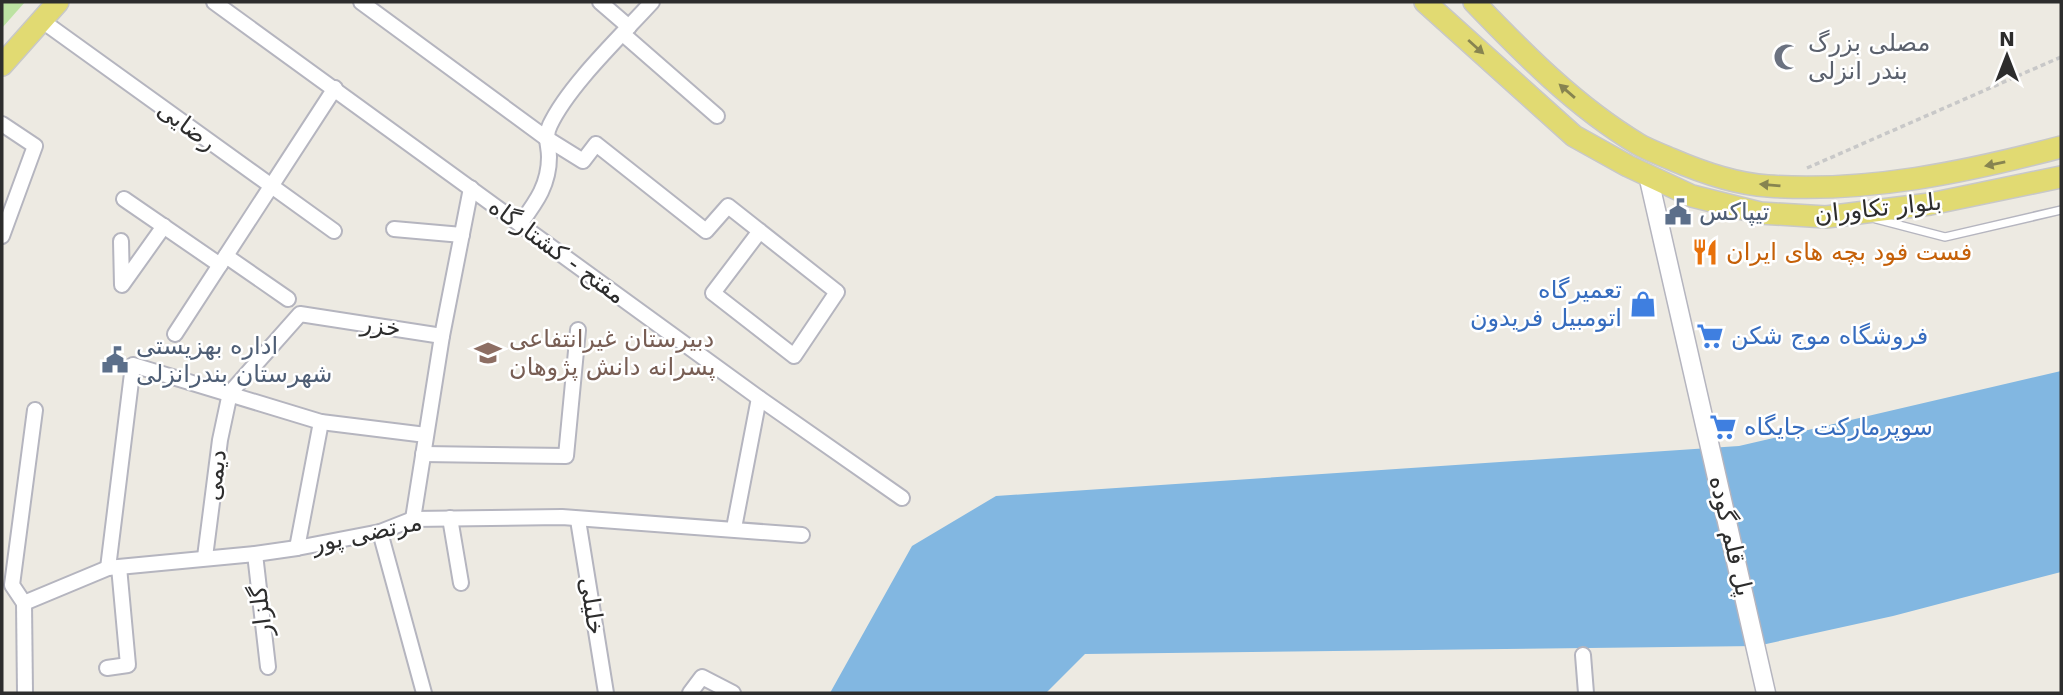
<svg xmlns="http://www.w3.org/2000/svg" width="2063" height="695" viewBox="0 0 2063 695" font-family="'DejaVu Sans','Noto Sans Arabic',sans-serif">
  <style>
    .pitch { fill: #bce2a2 }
    .water { fill: #82b7e1 }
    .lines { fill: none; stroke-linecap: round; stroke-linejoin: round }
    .service-casing { stroke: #b5b5bf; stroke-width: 10 }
    .minor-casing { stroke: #b5b5bf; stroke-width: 18 }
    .tertiary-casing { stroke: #b5b5bf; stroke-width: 21 }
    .primary-casing { stroke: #c8c8c8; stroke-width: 24 }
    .path { stroke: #c8c8c8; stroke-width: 3.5; stroke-dasharray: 5 3.5; stroke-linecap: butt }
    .service { stroke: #fff; stroke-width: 7 }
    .minor { stroke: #fff; stroke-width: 14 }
    .tertiary { stroke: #fff; stroke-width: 18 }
    .primary { stroke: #e1da72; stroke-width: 21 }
    .oneway { fill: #878450 }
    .labels { text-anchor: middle; stroke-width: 5; stroke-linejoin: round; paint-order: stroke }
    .worship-label { font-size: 24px; fill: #5b616d; stroke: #fff; text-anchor: start }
    .street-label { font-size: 24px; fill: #2d2d2d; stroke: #fff }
    .service-label { font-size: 24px; fill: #4e5e75; stroke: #fff; text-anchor: start }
    .food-label { font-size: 24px; fill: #c56008; stroke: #fff; text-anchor: start }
    .shop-label { font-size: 24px; fill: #366cbe; stroke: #fff; text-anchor: start }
    .education-label { font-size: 24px; fill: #785e54; stroke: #fff; text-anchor: start }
  </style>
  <rect width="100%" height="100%" fill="#edeae2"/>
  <!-- pitch -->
  <polygon class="pitch" points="2,2 25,2 2,28"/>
  <!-- water -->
  <polygon class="water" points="2061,371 2061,572 1893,616 1757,646 1085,654 1046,693 830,693 912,546 996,496 1739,446"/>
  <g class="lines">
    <!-- service casing -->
    <g class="service-casing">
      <polyline id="service" points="1876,219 1945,237 2061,210"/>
    </g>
    <!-- minor casing -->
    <g class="minor-casing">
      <g id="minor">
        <polyline points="214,2 759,398 902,498"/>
        <polyline points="361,2 546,138 583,161 596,144 706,231 728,206 837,292 794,356 713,293 760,231"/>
        <polyline points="600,2 629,27"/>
        <polyline points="41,20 334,231"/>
        <polyline points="623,34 717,116"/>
        <polyline points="2,124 35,146 2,236"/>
        <polyline points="124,199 220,265"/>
        <path d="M 520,224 C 536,202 549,185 549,157 C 549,145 544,137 550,125 C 569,85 621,36 652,2"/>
        <polyline points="394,229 462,235"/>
        <polyline points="121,241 122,285 164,226"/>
        <polyline points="226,256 288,299"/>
        <polyline points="175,334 335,88"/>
        <polyline points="423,454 566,456 578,330"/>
        <polyline points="450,518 461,583"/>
        <polyline points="413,519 442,336 471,188"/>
        <polyline points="578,520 606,693"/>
        <polyline points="734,528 759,398"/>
        <polyline points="380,532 424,693"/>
        <polyline points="297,548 321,422"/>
        <polyline points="255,554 268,667"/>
        <polyline points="205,557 220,440 230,393 300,314 442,336"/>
        <polyline points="108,568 133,365 321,422 426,435"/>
        <polyline points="24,603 108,568 255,554 297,548 380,532 413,519 562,517 802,535"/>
        <polyline points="24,603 12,585 35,410"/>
        <polyline points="24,603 25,693"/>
        <polyline points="1583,655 1586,693"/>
        <polyline points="107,668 128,665 119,567"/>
        <polyline points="690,693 702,677 733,693"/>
      </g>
    </g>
    <!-- tertiary casing -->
    <g class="tertiary-casing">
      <polyline id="tertiary" points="1648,175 1766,693"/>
    </g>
    <!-- primary casing -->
    <g class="primary-casing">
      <g id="primary">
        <polyline points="1425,2 1574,136 1628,166 1692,196 1760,213 1826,217 1930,204 2061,177"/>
        <path d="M 1474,2 C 1524,54 1575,106 1638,144 C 1648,150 1660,154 1671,159 C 1701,172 1735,184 1768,186 C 1866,193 1967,172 2061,147"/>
        <polyline points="2,65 58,2"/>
      </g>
    </g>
    <!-- path -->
    <polyline class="path" points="1807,168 2061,57"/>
    <!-- service -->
    <use href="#service" class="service"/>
    <!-- minor -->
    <use href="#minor" class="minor"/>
    <!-- tertiary -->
    <use href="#tertiary" class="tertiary"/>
    <!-- primary -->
    <use href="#primary" class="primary"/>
  </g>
  <!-- one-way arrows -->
  <defs><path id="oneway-solid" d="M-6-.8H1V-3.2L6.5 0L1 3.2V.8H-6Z" transform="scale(1.75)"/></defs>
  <g class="oneway">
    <use href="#oneway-solid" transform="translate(1476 47) rotate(42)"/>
    <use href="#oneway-solid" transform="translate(1567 91) rotate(-139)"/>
    <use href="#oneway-solid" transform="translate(1995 164) rotate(168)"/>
    <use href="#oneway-solid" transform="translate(1770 185) rotate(-175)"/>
  </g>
  <!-- icons -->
  <defs>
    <g id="mosque-bare" transform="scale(2.1)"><path d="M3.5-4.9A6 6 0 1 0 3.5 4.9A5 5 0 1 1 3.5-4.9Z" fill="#6b7280" stroke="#fff" stroke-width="2.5" paint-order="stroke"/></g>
    <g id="civic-bare" transform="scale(2.1)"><path d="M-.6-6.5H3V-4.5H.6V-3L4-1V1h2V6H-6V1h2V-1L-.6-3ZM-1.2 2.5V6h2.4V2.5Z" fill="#5c6f8a" stroke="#fff" stroke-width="2.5" paint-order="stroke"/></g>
    <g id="restaurant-bare" transform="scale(2.1)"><path d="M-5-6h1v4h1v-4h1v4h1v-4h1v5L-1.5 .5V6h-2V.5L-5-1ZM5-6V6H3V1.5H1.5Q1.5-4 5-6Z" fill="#e8710a" stroke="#fff" stroke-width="2.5" paint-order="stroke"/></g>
    <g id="shop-bare" transform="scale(2.1)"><path d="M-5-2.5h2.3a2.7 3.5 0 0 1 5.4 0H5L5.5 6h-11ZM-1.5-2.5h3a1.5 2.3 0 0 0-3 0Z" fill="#3f7fe0" stroke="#fff" stroke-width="2.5" paint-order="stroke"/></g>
    <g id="supermarket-bare" transform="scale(2.1)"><path d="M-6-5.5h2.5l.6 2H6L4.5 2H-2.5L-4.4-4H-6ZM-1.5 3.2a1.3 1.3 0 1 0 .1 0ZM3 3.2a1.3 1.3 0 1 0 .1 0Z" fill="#3f7fe0" stroke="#fff" stroke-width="2.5" paint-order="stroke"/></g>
    <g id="school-bare" transform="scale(2.1)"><path d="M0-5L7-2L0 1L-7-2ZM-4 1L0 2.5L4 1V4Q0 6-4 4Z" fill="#8d6e63" stroke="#fff" stroke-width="2.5" paint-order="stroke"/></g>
  </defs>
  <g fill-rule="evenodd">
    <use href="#mosque-bare" x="1787" y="57"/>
    <use href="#civic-bare" x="1678" y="212"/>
    <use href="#restaurant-bare" x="1705" y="252"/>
    <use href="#shop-bare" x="1643" y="304"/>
    <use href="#supermarket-bare" x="1710" y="336"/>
    <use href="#school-bare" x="488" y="353"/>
    <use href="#civic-bare" x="115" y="360"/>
    <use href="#supermarket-bare" x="1723" y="427"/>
  </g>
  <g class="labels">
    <!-- worship labels -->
    <g class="worship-label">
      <text x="1808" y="51">مصلی بزرگ<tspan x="1808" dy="28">بندر انزلی</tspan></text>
    </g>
    <!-- street labels -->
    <g class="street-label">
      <text transform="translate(187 126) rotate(36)" y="8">رضایی</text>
      <text transform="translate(1878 208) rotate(-6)" y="8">بلوار تکاوران</text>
      <text transform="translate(557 251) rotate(36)" y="8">مفتح - کشتارگاه</text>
      <text transform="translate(381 326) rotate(9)" y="8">خزر</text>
      <text transform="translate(215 475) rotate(-83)" y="8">دیمی</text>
      <text transform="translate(367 533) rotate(-12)" y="8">مرتضی پور</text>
      <text transform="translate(1731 536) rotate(77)" y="8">پل قلم گوده</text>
      <text transform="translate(592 606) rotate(81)" y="8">خلیلی</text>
      <text transform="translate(261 611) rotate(-97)" y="8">گلزار</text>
    </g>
    <!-- service labels -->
    <g class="service-label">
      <text x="1699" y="220">تیپاکس</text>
      <text x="136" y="354">اداره بهزیستی<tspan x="136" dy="28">شهرستان بندرانزلی</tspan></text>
    </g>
    <!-- food labels -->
    <g class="food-label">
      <text x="1726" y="260">فست فود بچه های ایران</text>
    </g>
    <!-- shop labels -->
    <g class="shop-label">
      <text x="1622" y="298" text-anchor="end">تعمیرگاه<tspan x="1622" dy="28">اتومبیل فریدون</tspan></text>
      <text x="1731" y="344">فروشگاه موج شکن</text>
      <text x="1744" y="435">سوپرمارکت جایگاه</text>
    </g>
    <!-- education labels -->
    <g class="education-label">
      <text x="509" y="347">دبیرستان غیرانتفاعی<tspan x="509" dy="28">پسرانه دانش پژوهان</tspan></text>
    </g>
  </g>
  <!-- border -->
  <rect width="2063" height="695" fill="none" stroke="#2d2d2d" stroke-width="7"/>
  <!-- north arrow -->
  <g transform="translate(2007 56)" stroke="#ffffff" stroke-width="5" paint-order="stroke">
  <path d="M0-5L12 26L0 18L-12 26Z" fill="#2d2d2d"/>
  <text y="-10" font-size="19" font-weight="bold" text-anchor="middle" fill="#2d2d2d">N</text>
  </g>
</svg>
